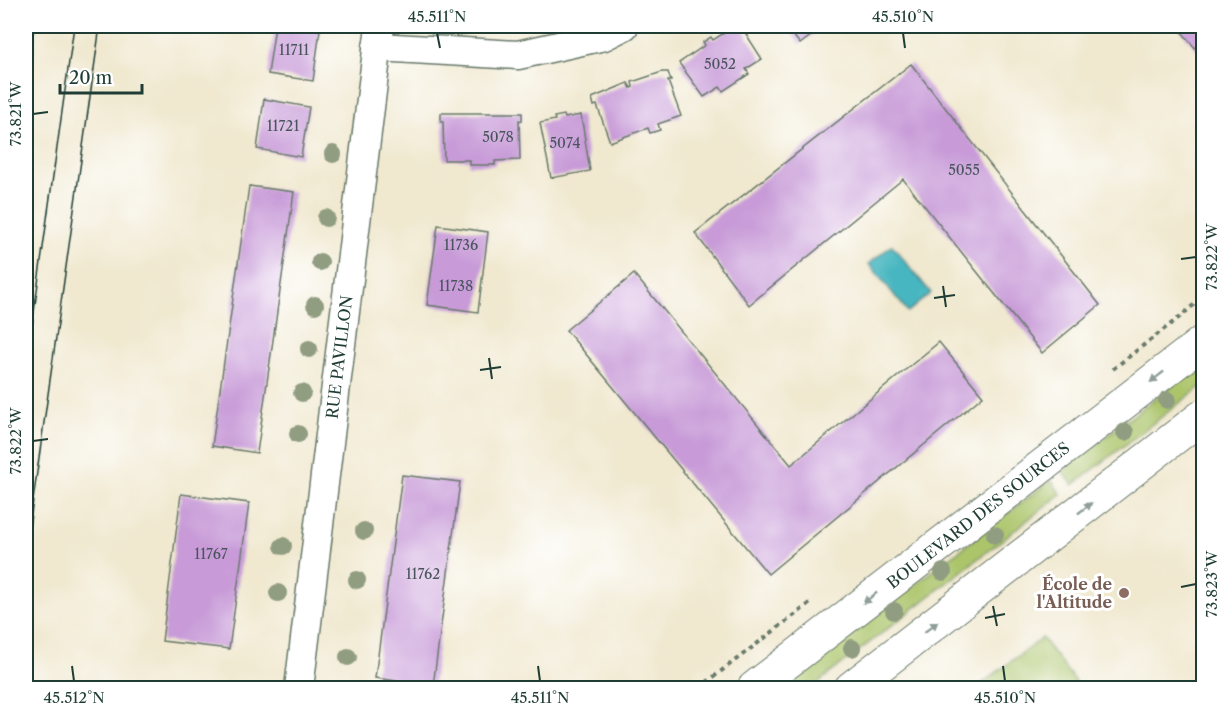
<svg xmlns="http://www.w3.org/2000/svg" width="1229" height="714" viewBox="0 0 1229 714" font-family="'Libre Caslon Text',serif">
  <style>
    .green { fill: #acc56b; stroke: #668150; stroke-width: 1.5 }
    .forest { fill: #89aa5f; stroke: #54744a; stroke-width: 1.5 }
    .water { fill: #47b6c0; stroke: #337a7a; stroke-width: 1.5 }
    .building { fill: #c89bd8 }
    .lines { fill: none; stroke-linecap: round; stroke-linejoin: round }
    .street-casing { stroke: #68796a; stroke-width: 31 }
    .secondary-casing { stroke: #68796a; stroke-width: 35 }
    .path { stroke: #68796a; stroke-width: 4; stroke-dasharray: 4.5 4.5; stroke-linecap: butt }
    .street { stroke: #fff; stroke-width: 28 }
    .secondary { stroke: #fff; stroke-width: 33 }
    .tram { stroke: #1f3d34; stroke-width: 1.5 }
    .tree { fill: #909d81 }
    .oneway { fill: #8f9e9a }
    .ticks { fill: none; stroke: #1f3d34; stroke-width: 2 }
    .education-dot { fill: #8d6e63; stroke: #fff; stroke-width: 2 }
    .labels { text-anchor: middle; stroke-width: 6; stroke-linejoin: round; paint-order: stroke }
    .number-label { font-size: 14px; fill: #49545d }
    .street-label { font-size: 16px; fill: #1f3d34; stroke: #fff }
    .education-label { font-size: 16px; font-weight: bold; fill: #785e54; stroke: #fff; text-anchor: end }
    .neatline { fill: none; stroke: #1f3d34; stroke-width: 2 }
    .ticks-label { font-size: 15px; text-anchor: middle; fill: #1f3d34 }
  </style>
  <rect width="100%" height="100%" fill="#fff"/>
  <filter id="ink" filterUnits="userSpaceOnUse"><feTurbulence type="fractalNoise" baseFrequency=".0167" numOctaves="2"/><feDisplacementMap in="SourceGraphic" scale="12" xChannelSelector="R" yChannelSelector="G"/><feConvolveMatrix kernelMatrix="1 2 1 2 8 2 1 2 1" color-interpolation-filters="sRGB"/></filter>
  <filter id="wash" filterUnits="userSpaceOnUse"><feTurbulence type="fractalNoise" baseFrequency=".008" numOctaves="4" result="noise"/><feDisplacementMap in="SourceGraphic" scale="24" xChannelSelector="R" yChannelSelector="G"/><feGaussianBlur stdDeviation="1.35" result="paint"/><feColorMatrix in="noise" values="0 0 0 0 0 0 0 0 0 0 0 0 0 0 0 0 0 1.4 0 .05"/><feComposite in="paint" operator="in"/></filter>
  <g filter="url(#wash)">
    <rect width="100%" height="100%" fill="#f0e8cf"/>
    <!-- green -->
    <g class="green">
      <polygon points="1203,361 1203,385 1073,485 1062,471"/>
      <polygon points="1051,480 1061,494 811,688 781,688"/>
      <polygon points="1042,638 1080,688 976,688"/>
    </g>
    <!-- forest -->
    <polygon class="forest" points="26,26 36,26 26,109"/>
    <!-- water -->
    <polygon class="water" points="892,245 931,293 908,312 869,264"/>
    <g id="blocks">
      <!-- building -->
      <g class="building">
        <polygon points="275,26 290,26 320,30 313,81 268,74"/>
        <polygon points="735,26 741,26 762,59 746,69 749,74 723,91 720,87 704,97 679,63 705,45 703,42 711,37 713,40"/>
        <polygon points="786,26 831,26 822,32 820,29 800,44"/>
        <polygon points="1177,26 1204,26 1204,59"/>
        <polygon points="911,64 1100,305 1042,353 903,179 749,305 695,233"/>
        <polygon points="662,72 668,72 671,81 668,81 681,116 658,124 660,130 650,133 648,128 610,142 597,105 594,106 592,98 628,83 631,88 633,87 632,82"/>
        <polygon points="264,99 309,107 301,157 257,149"/>
        <polygon points="441,113 522,113 522,121 519,120 520,160 495,161 495,165 469,165 469,160 444,160 443,122 441,122"/>
        <polygon points="564,115 565,118 581,115 590,171 551,178 540,123 555,120 554,117"/>
        <polygon points="249,186 294,192 257,453 212,446"/>
        <polygon points="438,225 488,232 478,312 427,305"/>
        <polygon points="634,274 791,465 939,342 983,396 768,574 566,330"/>
        <polygon points="402,475 460,482 433,686 375,678"/>
        <polygon points="181,494 249,503 229,649 162,641"/>
      </g>
    </g>
  </g>
  <g filter="url(#ink)">
    <use href="#blocks" fill-opacity="0" stroke="#68796a" stroke-width="1.5"/>
    <g class="lines">
      <!-- street casing -->
      <g class="street-casing">
        <g id="street">
          <polyline points="377,47 518,55 604,36 624,26"/>
          <polyline points="299,688 380,26"/>
        </g>
      </g>
      <!-- secondary casing -->
      <g class="secondary-casing">
        <g id="secondary">
          <polyline points="754,688 1204,341"/>
          <polyline points="851,688 1204,415"/>
        </g>
      </g>
      <!-- path -->
      <g class="path">
        <polyline points="26,27 26,26"/>
        <polyline points="1113,369 1181,316 1204,296"/>
        <polyline points="699,688 813,601"/>
      </g>
      <!-- street -->
      <use href="#street" class="street"/>
      <!-- secondary -->
      <use href="#secondary" class="secondary"/>
      <!-- tram -->
      <g class="tram">
        <polyline points="26,369 74,26"/>
        <polyline points="26,550 100,26"/>
      </g>
    </g>
    <!-- trees -->
    <g class="tree">
      <circle cx="333" cy="154" r="9"/>
      <circle cx="326" cy="218" r="9"/>
      <circle cx="320" cy="262" r="9"/>
      <circle cx="315" cy="305" r="9"/>
      <circle cx="309" cy="349" r="9"/>
      <circle cx="302" cy="393" r="9"/>
      <circle cx="1167" cy="400" r="9"/>
      <circle cx="1125" cy="432" r="9"/>
      <circle cx="298" cy="434" r="9"/>
      <circle cx="364" cy="531" r="9"/>
      <circle cx="995" cy="535" r="9"/>
      <circle cx="283" cy="546" r="9"/>
      <circle cx="943" cy="572" r="9"/>
      <circle cx="357" cy="580" r="9"/>
      <circle cx="278" cy="593" r="9"/>
      <circle cx="894" cy="611" r="9"/>
      <circle cx="852" cy="648" r="9"/>
      <circle cx="348" cy="657" r="9"/>
    </g>
    <!-- one-way arrows -->
    <defs><path id="oneway-solid" d="M-6-.8H1V-3.2L6.5 0L1 3.2V.8H-6Z" transform="scale(1.5)"/></defs>
    <g class="oneway">
      <use href="#oneway-solid" transform="translate(1157 377) rotate(142)"/>
      <use href="#oneway-solid" transform="translate(1085 508) rotate(-38)"/>
      <use href="#oneway-solid" transform="translate(870 598) rotate(142)"/>
      <use href="#oneway-solid" transform="translate(931 627) rotate(-38)"/>
    </g>
  </g>
  <!-- ticks -->
  <path class="ticks" d="M 437,33 L 440,48M 903,33 L 905,48M 33,114 L 48,112M 1181,259 L 1196,257M 943,286 L 946,307M 934,298 L 955,295M 489,358 L 492,379M 480,370 L 501,367M 33,441 L 48,439M 1181,587 L 1196,584M 993,606 L 997,626M 985,618 L 1005,614M 72,666 L 74,681M 538,666 L 540,681M 1003,666 L 1005,681"/>
  <!-- markers -->
  <circle class="education-dot" cx="1124" cy="593" r="6"/>
  <g class="labels">
    <!-- number labels -->
    <g class="number-label">
      <text x="294" y="55">11711</text>
      <text x="720" y="69">5052</text>
      <text x="283" y="131">11721</text>
      <text x="498" y="142">5078</text>
      <text x="565" y="148">5074</text>
      <text x="964" y="175">5055</text>
      <text x="461" y="250">11736</text>
      <text x="456" y="291">11738</text>
      <text x="211" y="559">11767</text>
      <text x="423" y="579">11762</text>
    </g>
    <!-- street labels -->
    <g class="street-label">
      <text transform="translate(339 357) rotate(-83)" y="6">RUE PAVILLON</text>
      <text transform="translate(978 515) rotate(-38)" y="6">BOULEVARD DES SOURCES</text>
    </g>
    <!-- education labels -->
    <g class="education-label">
      <text x="1112" y="590">École de<tspan x="1112" dy="18">l'Altitude</tspan></text>
    </g>
  </g>
  <!-- margin -->
  <rect width="1229" height="714" fill="none" stroke="#fff" stroke-width="66"/>
  <!-- scale -->
  <path d="M60 84v9h82v-9" fill="none" stroke="#1f3d34" stroke-width="3"/>
  <text x="69" y="84" font-size="18" fill="#1f3d34" stroke="#ffffff" stroke-width="4.5" paint-order="stroke">20 m</text>
  <rect x="33" y="33" width="1163" height="648" class="neatline"/>
  <g class="ticks-label">
    <text x="437" y="22">45.511°N</text>
    <text x="903" y="22">45.510°N</text>
    <text transform="translate(16 114) rotate(-90)" y="5">73.821°W</text>
    <text transform="translate(1212 257) rotate(-90)" y="5">73.822°W</text>
    <text transform="translate(16 441) rotate(-90)" y="5">73.822°W</text>
    <text transform="translate(1212 584) rotate(-90)" y="5">73.823°W</text>
    <text x="74" y="703">45.512°N</text>
    <text x="540" y="703">45.511°N</text>
    <text x="1005" y="703">45.510°N</text>
  </g>
</svg>
